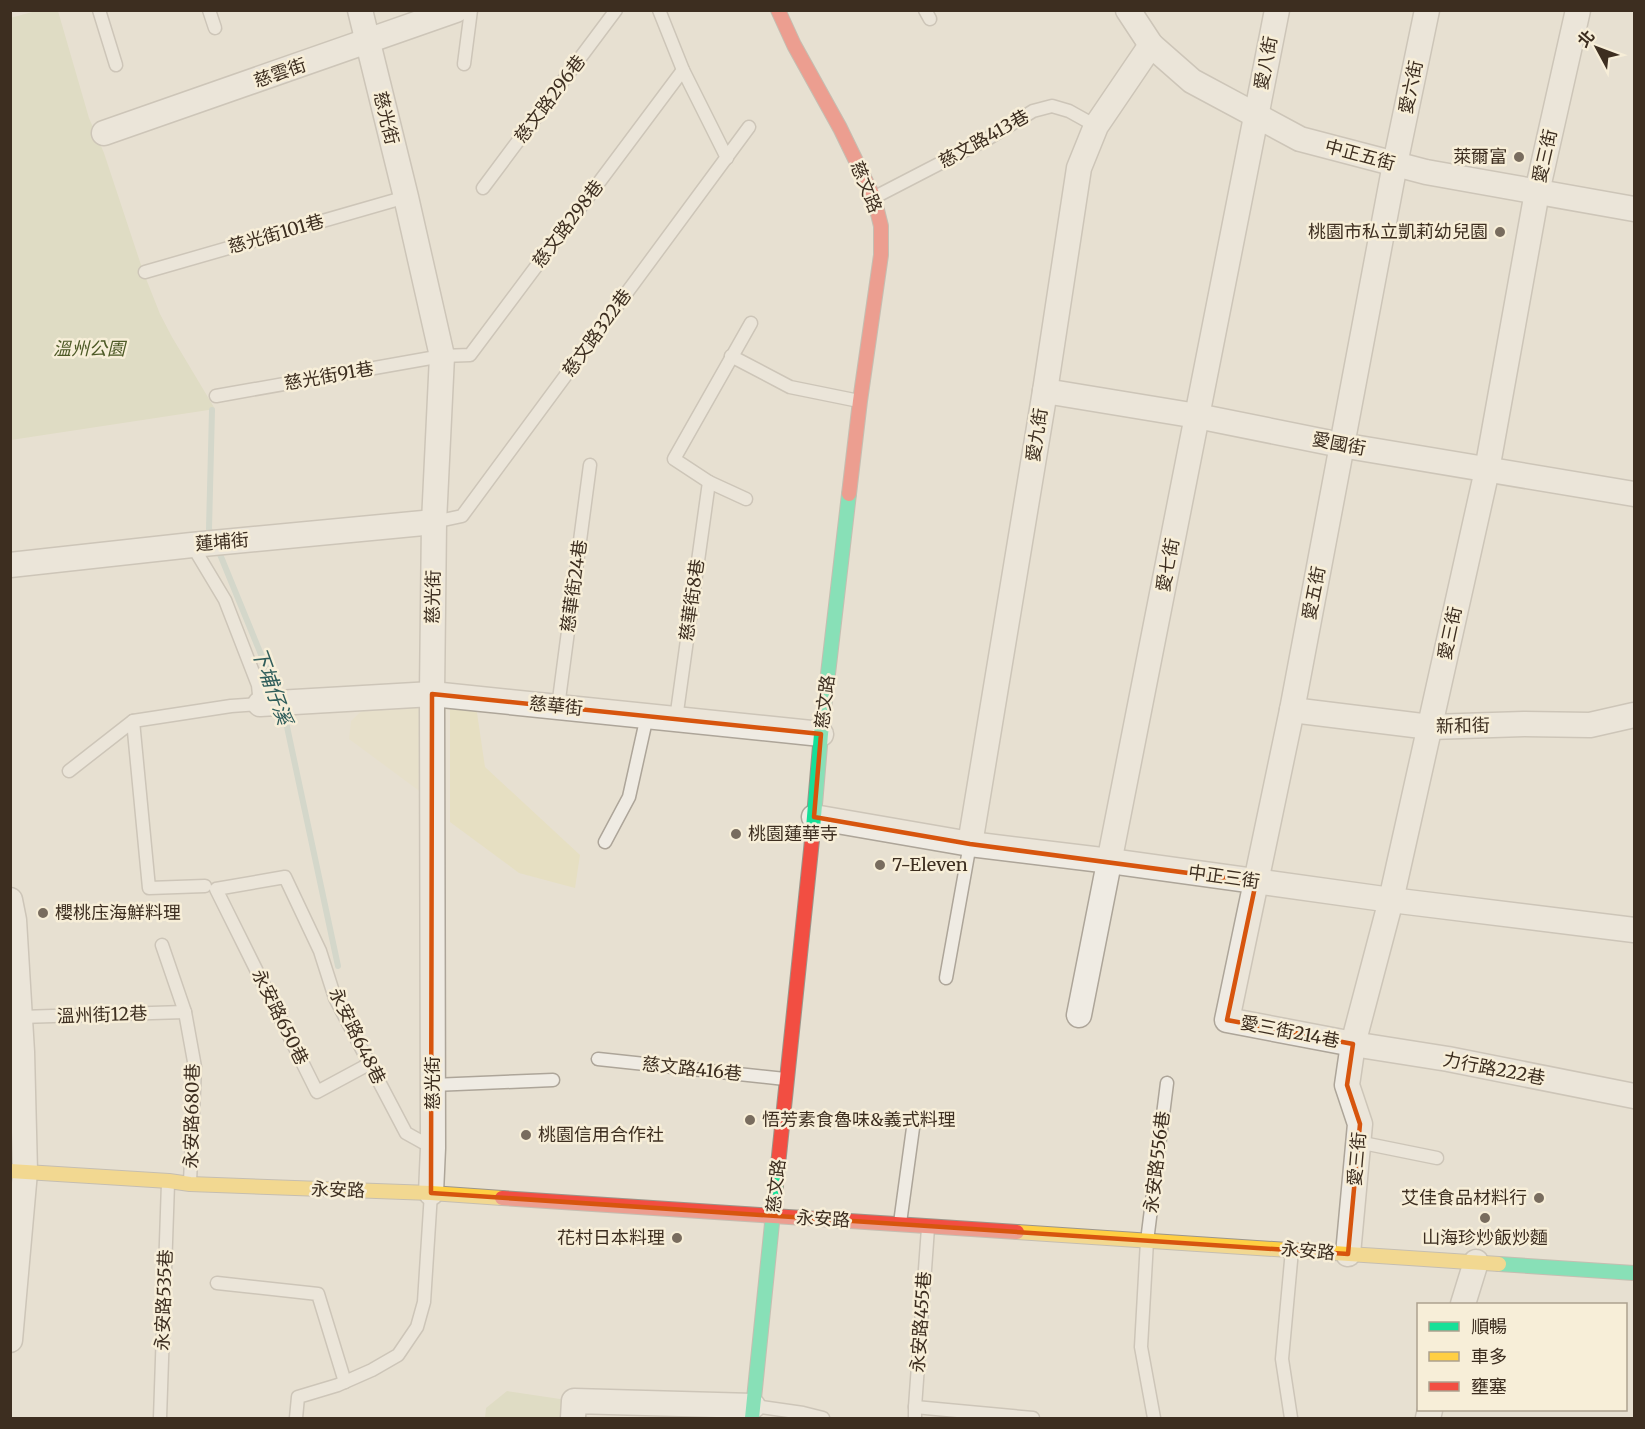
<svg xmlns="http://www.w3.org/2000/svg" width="1645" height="1429" viewBox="0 0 1645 1429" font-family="Merriweather,'Noto Sans TC',serif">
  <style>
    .farmland { fill: #e6dfc2 }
    .green { fill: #d6d7b3 }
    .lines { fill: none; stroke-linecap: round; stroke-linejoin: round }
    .stream { stroke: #bcccc2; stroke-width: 6 }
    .lane-casing { stroke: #ada599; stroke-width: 15 }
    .street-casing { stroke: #ada599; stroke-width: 27 }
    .fast-casing { stroke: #9c958a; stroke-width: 16 }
    .slow-casing { stroke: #9c958a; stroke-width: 16 }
    .jam-casing { stroke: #9c958a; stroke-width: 16 }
    .lane { stroke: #efebe3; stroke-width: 12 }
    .street { stroke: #efebe3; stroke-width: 24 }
    .fast { stroke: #16e098; stroke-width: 14 }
    .slow { stroke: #ffcf43; stroke-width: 14 }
    .jam { stroke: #f24e42; stroke-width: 14 }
    .marked { fill: none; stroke: #d7550e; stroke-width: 4.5; stroke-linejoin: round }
    .poi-dot { fill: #786c5e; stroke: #f7eed8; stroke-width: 2 }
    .labels { text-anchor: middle; stroke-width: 5; stroke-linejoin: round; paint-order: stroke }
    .street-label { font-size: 18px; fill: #3d2e20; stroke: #f7eed8 }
    .poi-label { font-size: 18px; fill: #3d2e20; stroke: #f7eed8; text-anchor: start }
    .park-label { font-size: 18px; font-style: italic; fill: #4d5a26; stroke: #f7eed8 }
    .water-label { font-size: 20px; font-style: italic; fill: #2f5d5a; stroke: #f7eed8 }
  </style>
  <rect width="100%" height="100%" fill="#e7e0d1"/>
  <!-- farmland -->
  <g class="farmland">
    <polygon points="371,702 422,702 422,793 349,739 351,721"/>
    <polygon points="450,705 476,706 485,767 580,855 575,888 519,873 450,822"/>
  </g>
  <!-- green -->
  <g class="green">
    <polygon points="36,11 58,11 89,118 104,153 143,271 160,314 172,337 215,409 11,440 10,18"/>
    <polygon points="507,1391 567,1400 565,1418 485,1418 486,1408"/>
  </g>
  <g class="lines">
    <!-- stream -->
    <g class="stream">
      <polyline points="212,410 209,529 213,538"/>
      <polyline points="217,547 278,696"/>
      <polyline points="283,708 338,966"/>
    </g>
    <!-- lane casing -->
    <g class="lane-casing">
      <g id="lane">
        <polyline points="99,10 116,65"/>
        <polyline points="209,10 215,28"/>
        <polyline points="659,10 683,70 727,158"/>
        <polyline points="925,10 930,19"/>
        <polyline points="464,64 471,10"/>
        <polyline points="483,188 616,10"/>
        <polyline points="875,197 989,138 1033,111 1052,106 1069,111 1096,126"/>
        <polyline points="145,272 406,197"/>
        <polyline points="731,356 790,387 859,401"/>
        <polyline points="216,396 442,356 470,355 683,70"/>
        <polyline points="746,499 709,482 674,459 751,323"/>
        <polyline points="434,522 462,516 749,127"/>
        <polyline points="558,707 590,465"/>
        <polyline points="676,719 709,482"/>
        <polyline points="133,721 149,888 205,886"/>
        <polyline points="69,771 133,721 231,706 260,704 258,685 225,600 192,545"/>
        <polyline points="605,842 629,797 647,716"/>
        <polyline points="162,945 185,1012 195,1067 190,1182"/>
        <polyline points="946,978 970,844"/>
        <polyline points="20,1017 185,1012"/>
        <polyline points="598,1059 785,1079"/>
        <polyline points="369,1064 317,1092 216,889 285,877 320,951 335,998 406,1133 433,1148"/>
        <polyline points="433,1085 553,1080"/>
        <polyline points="1358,1142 1437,1158"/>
        <polyline points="900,1223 913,1128"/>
        <polyline points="217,1283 318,1294 345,1382"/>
        <polyline points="754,1406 803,1413 823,1418"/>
        <polyline points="915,1407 1033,1418"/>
        <polyline points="160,1418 168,1183"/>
        <polyline points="296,1418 298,1397 338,1385 372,1370 398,1355 417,1327 424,1302 431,1193"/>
        <polyline points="915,1418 915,1407 928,1228"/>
        <polyline points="1154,1418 1141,1347 1147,1241 1167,1083"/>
        <polyline points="1291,1418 1282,1359 1292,1250"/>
      </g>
    </g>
    <!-- street casing -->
    <g class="street-casing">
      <g id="street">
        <polyline points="360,10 406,197 442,356 434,522 432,694 433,1148 431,1193"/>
        <polyline points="1128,10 1151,45 1192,81 1300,139 1426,172 1634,209"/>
        <polyline points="1427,10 1395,164 1292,710 1227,1020 1353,1044 1448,1059 1634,1096"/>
        <polyline points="104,133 456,10"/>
        <polyline points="1045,391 1197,416 1341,445 1634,494"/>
        <polyline points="10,565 192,545 434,522"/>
        <polyline points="260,704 432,694 821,734"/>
        <polyline points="1292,710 1430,727 1524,724 1590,725 1634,715"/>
        <polyline points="814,817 970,844 1110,861 1391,900 1634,930"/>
        <polyline points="970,844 1045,391 1079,168 1096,126 1151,45"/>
        <polyline points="10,900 14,920 22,1052 25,1172 10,1340"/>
        <polyline points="1079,1015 1277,10"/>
        <polyline points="1348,1254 1360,1124 1347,1085 1353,1044 1391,900 1487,470 1537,192 1578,10"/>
        <polyline points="1463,1304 1476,1262"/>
        <polyline points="573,1418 574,1401 753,1406"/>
        <polyline points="1428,1418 1430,1410"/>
      </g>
    </g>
    <!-- fast casing -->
    <g class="fast-casing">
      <g id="fast">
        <polyline points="812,840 821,734 849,494"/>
        <polyline points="1499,1264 1634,1273"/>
        <polyline points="752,1418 778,1165"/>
      </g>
    </g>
    <!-- slow casing -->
    <g class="slow-casing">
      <g id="slow">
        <polyline points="10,1171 169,1181 190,1184 431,1193 502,1198"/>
        <polyline points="1017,1232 1499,1264"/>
      </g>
    </g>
    <!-- jam casing -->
    <g class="jam-casing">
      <g id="jam">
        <polyline points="778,10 794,45 840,128 874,198 881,226 881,255 860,401 849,494"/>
        <polyline points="778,1165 812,840"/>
        <polyline points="502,1198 1017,1232"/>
      </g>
    </g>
    <!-- lane -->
    <use href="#lane" class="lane"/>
    <!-- street -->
    <use href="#street" class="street"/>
    <!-- fast -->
    <use href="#fast" class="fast"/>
    <!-- slow -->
    <use href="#slow" class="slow"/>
    <!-- jam -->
    <use href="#jam" class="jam"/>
  </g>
  <!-- marked area -->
  <path d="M0 0H1645V1429H0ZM 432,694 L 821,734 L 814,817 L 970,844 L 1256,882 L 1227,1020 L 1353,1044 L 1347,1085 L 1360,1124 L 1348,1254 L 431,1193 Z" fill="#e7e0d1" fill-opacity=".55" fill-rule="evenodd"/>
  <path class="marked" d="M 432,694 L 821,734 L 814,817 L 970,844 L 1256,882 L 1227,1020 L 1353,1044 L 1347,1085 L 1360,1124 L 1348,1254 L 431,1193 Z"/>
  <!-- markers -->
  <g class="poi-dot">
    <circle cx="1519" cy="157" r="6"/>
    <circle cx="1500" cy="232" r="6"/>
    <circle cx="736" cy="834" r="6"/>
    <circle cx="880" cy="865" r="6"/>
    <circle cx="43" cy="913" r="6"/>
    <circle cx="750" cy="1120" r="6"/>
    <circle cx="526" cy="1135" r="6"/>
    <circle cx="1539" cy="1198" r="6"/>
    <circle cx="1485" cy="1218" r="6"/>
    <circle cx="677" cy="1238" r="6"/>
  </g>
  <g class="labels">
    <!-- street labels -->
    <g class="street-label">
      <text transform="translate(1266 63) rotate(-79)" y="6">愛八街</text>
      <text transform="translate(280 73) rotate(-19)" y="6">慈雲街</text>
      <text transform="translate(1411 87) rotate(-78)" y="6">愛六街</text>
      <text transform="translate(550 99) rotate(-53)" y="6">慈文路296巷</text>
      <text transform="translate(386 118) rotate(76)" y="6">慈光街</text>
      <text transform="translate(984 139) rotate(-29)" y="6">慈文路413巷</text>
      <text transform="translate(1360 155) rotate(15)" y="6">中正五街</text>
      <text transform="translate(1545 156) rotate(-77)" y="6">愛三街</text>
      <text transform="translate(866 187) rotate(68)" y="6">慈文路</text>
      <text transform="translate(568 224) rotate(-53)" y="6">慈文路298巷</text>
      <text transform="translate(276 234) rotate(-16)" y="6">慈光街101巷</text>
      <text transform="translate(597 333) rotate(-54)" y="6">慈文路322巷</text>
      <text transform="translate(329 376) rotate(-10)" y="6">慈光街91巷</text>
      <text transform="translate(1037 435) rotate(-81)" y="6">愛九街</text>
      <text transform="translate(1339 444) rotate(11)" y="6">愛國街</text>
      <text transform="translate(222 542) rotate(-5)" y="6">蓮埔街</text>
      <text transform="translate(1168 565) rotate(-79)" y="6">愛七街</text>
      <text transform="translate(574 586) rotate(-82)" y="6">慈華街24巷</text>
      <text transform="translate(1314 593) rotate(-79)" y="6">愛五街</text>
      <text transform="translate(433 597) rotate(-89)" y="6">慈光街</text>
      <text transform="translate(692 600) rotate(-82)" y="6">慈華街8巷</text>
      <text transform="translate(1450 633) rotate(-78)" y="6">愛三街</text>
      <text transform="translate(825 702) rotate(-83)" y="6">慈文路</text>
      <text transform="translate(556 706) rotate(6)" y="6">慈華街</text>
      <text transform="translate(1463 726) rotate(-1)" y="6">新和街</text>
      <text transform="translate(1224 877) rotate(8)" y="6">中正三街</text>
      <text transform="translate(102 1015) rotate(-2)" y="6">溫州街12巷</text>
      <text transform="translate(280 1017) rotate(64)" y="6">永安路650巷</text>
      <text transform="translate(1290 1032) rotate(11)" y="6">愛三街214巷</text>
      <text transform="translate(357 1036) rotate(64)" y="6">永安路648巷</text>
      <text transform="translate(692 1069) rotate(6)" y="6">慈文路416巷</text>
      <text transform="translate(1494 1069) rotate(11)" y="6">力行路222巷</text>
      <text transform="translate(433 1083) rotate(-90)" y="6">慈光街</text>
      <text transform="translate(192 1116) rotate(-89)" y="6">永安路680巷</text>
      <text transform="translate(1357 1159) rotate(-85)" y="6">愛三街</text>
      <text transform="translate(1157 1162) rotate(-83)" y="6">永安路556巷</text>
      <text transform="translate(776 1186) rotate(-84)" y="6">慈文路</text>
      <text transform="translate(338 1190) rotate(2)" y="6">永安路</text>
      <text transform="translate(823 1219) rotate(3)" y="6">永安路</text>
      <text transform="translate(1308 1251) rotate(5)" y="6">永安路</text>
      <text transform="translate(164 1300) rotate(-88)" y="6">永安路535巷</text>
      <text transform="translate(921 1322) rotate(-86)" y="6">永安路455巷</text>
    </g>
    <!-- poi labels -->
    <g class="poi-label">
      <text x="1507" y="163" text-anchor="end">萊爾富</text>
      <text x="1488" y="238" text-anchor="end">桃園市私立凱莉幼兒園</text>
      <text x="748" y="840">桃園蓮華寺</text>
      <text x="892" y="871">7-Eleven</text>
      <text x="55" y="919">櫻桃庒海鮮料理</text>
      <text x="762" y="1126">悟芳素食魯味&amp;義式料理</text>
      <text x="538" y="1141">桃園信用合作社</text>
      <text x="1527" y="1204" text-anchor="end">艾佳食品材料行</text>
      <text x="665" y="1244" text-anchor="end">花村日本料理</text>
      <text x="1485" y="1244" text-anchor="middle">山海珍炒飯炒麵</text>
    </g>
    <!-- park labels -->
    <g class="park-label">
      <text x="89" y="355">溫州公園</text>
    </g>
    <!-- water labels -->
    <g class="water-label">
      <text transform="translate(272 686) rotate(70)" y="7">下埔仔溪</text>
    </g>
  </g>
  <!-- border -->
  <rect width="1645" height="1429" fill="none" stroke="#3d2e20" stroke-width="24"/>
  <!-- legend -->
  <rect x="1417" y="1303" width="210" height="108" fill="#f7eed8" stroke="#ada18e" stroke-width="1.5"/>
  <rect x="1429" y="1322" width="30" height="9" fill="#16e098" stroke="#ada18e" stroke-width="1.5"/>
  <text x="1471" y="1333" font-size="18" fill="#3d2e20">順暢</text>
  <rect x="1429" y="1352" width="30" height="9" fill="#ffcf43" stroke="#ada18e" stroke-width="1.5"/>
  <text x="1471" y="1363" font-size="18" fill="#3d2e20">車多</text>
  <rect x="1429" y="1382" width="30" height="9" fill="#f24e42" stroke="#ada18e" stroke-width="1.5"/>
  <text x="1471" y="1393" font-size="18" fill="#3d2e20">壅塞</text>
  <!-- north arrow -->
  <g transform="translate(1597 48) rotate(311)" stroke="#f7eed8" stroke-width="4.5" paint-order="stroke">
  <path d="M0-4.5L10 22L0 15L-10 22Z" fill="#3d2e20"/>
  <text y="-9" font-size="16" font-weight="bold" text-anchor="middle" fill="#3d2e20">北</text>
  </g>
</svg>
